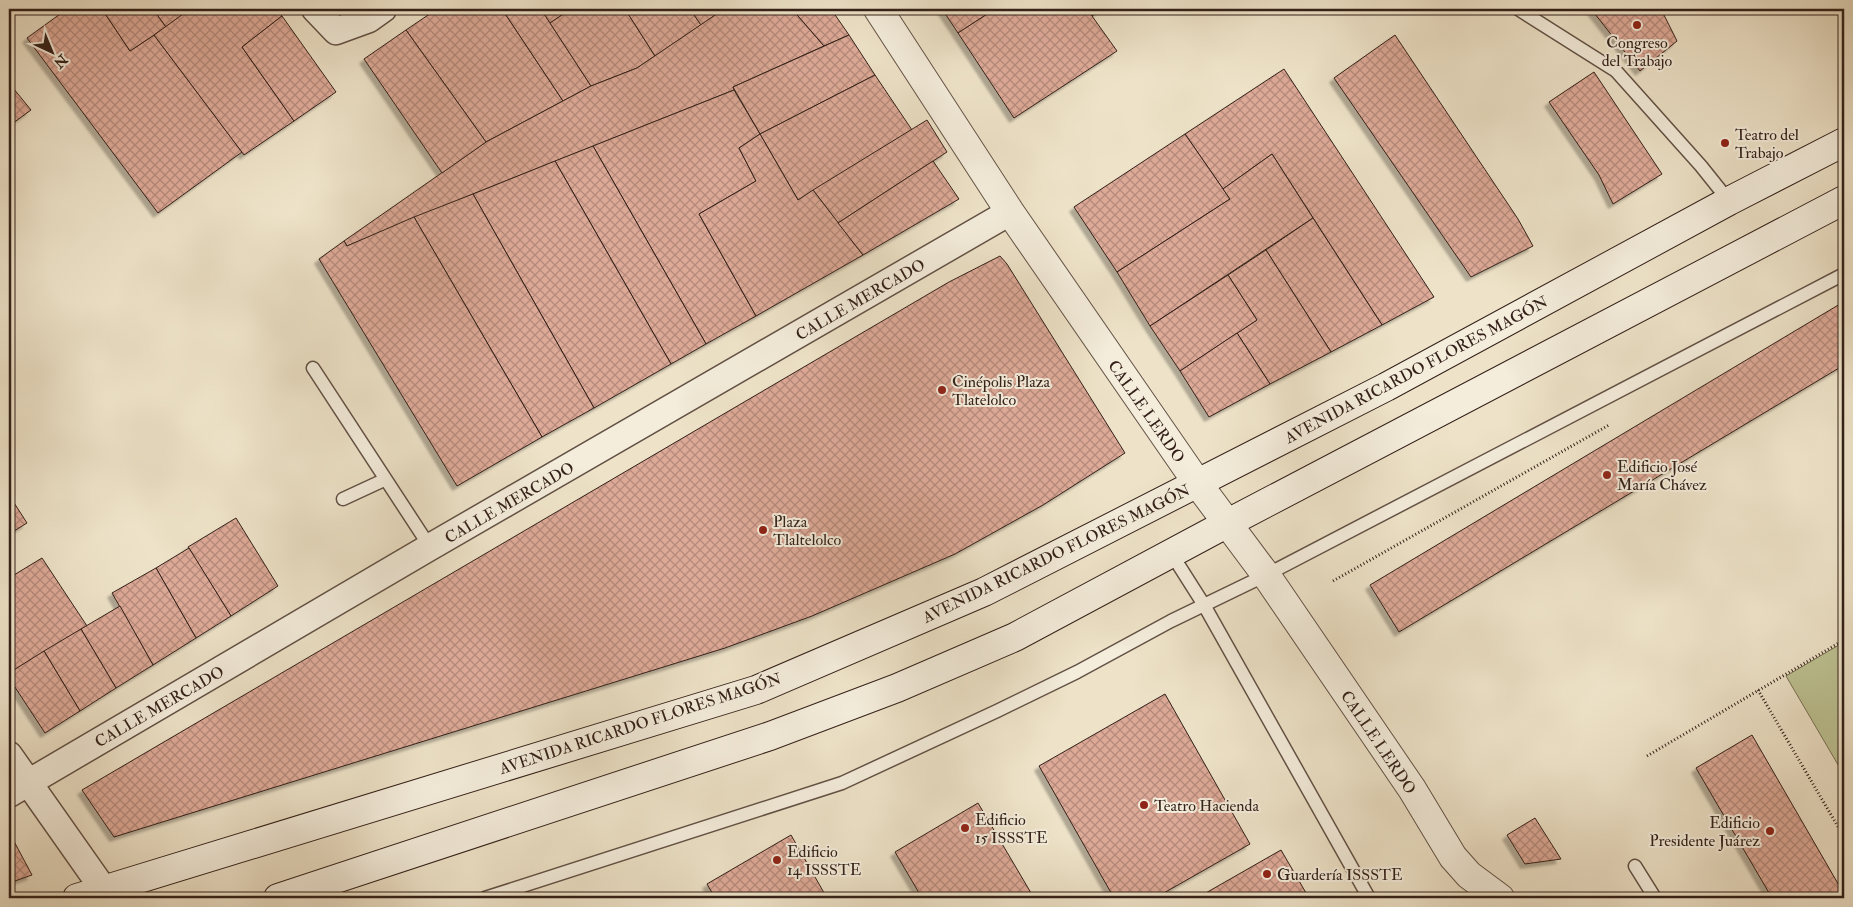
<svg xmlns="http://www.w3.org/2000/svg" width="1853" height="907" viewBox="0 0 1853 907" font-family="'IM FELL Double Pica',serif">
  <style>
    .green { fill: #bdc293; stroke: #787156 }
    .building { fill: url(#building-cross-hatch); stroke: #332019; filter: url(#shadow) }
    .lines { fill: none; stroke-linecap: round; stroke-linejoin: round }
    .service-casing { stroke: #625145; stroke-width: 15 }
    .minor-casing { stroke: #625145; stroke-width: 29 }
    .tertiary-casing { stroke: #625145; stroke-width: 30 }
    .secondary-casing { stroke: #332019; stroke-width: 30 }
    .path { stroke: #332019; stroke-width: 3; stroke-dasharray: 1 2.5; stroke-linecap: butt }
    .service { stroke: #f4eddc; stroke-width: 12 }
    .minor { stroke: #f4eddc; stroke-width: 26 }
    .tertiary { stroke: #f4eddc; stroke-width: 28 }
    .secondary { stroke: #f4eddc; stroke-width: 28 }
    .poi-dot { fill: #8f2418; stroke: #f4eddc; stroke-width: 2 }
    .labels { text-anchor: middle; stroke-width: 4; stroke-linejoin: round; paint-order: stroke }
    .poi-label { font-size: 16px; fill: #332019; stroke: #f4eddc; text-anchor: start }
    .street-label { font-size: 16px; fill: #332019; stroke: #f4eddc }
  </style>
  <defs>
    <pattern id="building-cross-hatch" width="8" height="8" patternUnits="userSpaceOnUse" patternTransform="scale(1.25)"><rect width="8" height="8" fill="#deaa98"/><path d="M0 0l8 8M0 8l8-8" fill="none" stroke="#b58a7b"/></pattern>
    <filter id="shadow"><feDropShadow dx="-4.5" dy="4.5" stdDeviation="1" flood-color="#0004"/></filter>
  </defs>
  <rect width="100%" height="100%" fill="#eee3c9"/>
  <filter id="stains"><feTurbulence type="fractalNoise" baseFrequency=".004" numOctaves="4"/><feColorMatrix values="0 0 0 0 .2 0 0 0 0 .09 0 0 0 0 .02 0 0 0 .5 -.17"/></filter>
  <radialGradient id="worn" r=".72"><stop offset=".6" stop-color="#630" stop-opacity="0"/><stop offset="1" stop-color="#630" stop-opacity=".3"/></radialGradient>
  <!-- green -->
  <polygon class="green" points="1844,642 1844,775 1786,676"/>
  <!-- building -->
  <g class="building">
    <polygon points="67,9 102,9 130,51 154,35 242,152 158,213 27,38"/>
    <polygon points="102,9 153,9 166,27 130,51"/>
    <polygon points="153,9 190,9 166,27"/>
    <polygon points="190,9 276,9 282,16 242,47 294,121 244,155 154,35"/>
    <polygon points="437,9 502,9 563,101 486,142 406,30"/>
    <polygon points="502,9 541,9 591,86 563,101"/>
    <polygon points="541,9 571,9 550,23"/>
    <polygon points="571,9 625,9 655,56 637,68 591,86 550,23"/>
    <polygon points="625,9 690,9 701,25 655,56"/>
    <polygon points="690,9 724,9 701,25"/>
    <polygon points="724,9 792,9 824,46 733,87 734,90 473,194 347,246 344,241 486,142 591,86 637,68"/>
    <polygon points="792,9 831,9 849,35 824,46"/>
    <polygon points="942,9 995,9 958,33"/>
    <polygon points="995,9 1087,9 1117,51 1014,118 958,33"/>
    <polygon points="1087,9 1102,9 1092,16"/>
    <polygon points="1591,9 1661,9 1677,41 1640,71"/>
    <polygon points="282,16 336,92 294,121 242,47"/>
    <polygon points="406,30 486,142 442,173 364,59"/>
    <polygon points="849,35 875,75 760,134 733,87"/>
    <polygon points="1395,35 1518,219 1533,246 1471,277 1334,78"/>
    <polygon points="1284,69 1434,297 1382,325 1272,154 1223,189 1185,134"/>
    <polygon points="1594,72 1662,174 1613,204 1599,175 1549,102"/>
    <polygon points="875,75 912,130 798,200 760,134"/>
    <polygon points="9,83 31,110 9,126"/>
    <polygon points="734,90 760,134 739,148 756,181 699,214 756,316 706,344 593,146"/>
    <polygon points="927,120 947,152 838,223 813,190"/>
    <polygon points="760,134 798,200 813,190 863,255 756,316 699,214 756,181 739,148"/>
    <polygon points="1185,134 1230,199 1117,272 1074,207"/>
    <polygon points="593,146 706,344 671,364 555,161"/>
    <polygon points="1272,154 1313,218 1150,326 1117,272 1230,199 1223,189"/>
    <polygon points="555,161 671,364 594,408 473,194"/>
    <polygon points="933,161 959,199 863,255 838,223"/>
    <polygon points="473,194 594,408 542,437 414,217"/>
    <polygon points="414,217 542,437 457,486 319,259 344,241 347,246"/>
    <polygon points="1313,218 1382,325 1331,352 1266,250"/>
    <polygon points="1266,250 1331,352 1270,384 1237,333 1257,320 1228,275"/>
    <polygon points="1000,256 1007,264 1125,453 1043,505 955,554 812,616 725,648 114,837 82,790 949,282"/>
    <polygon points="1228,275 1257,320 1180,371 1150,326"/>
    <polygon points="1840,304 1844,311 1844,365 1399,632 1370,585"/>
    <polygon points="1237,333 1270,384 1209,417 1180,371"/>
    <polygon points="9,495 27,523 9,534"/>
    <polygon points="236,518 278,586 231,616 188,547"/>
    <polygon points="189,548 231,616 196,638 156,568"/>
    <polygon points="42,558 87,626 9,673 9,578"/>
    <polygon points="156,568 196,638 153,665 112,593"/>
    <polygon points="120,606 153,665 116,688 81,629"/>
    <polygon points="81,629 116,688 80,711 44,651"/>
    <polygon points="44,651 80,711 45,733 9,678 9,673"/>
    <polygon points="1165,694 1250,844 1155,898 1114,898 1039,766"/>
    <polygon points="1752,735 1844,894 1844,898 1772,898 1696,768"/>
    <polygon points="978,803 1034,898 922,898 895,852"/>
    <polygon points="1535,818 1561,859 1525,864 1507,835"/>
    <polygon points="9,832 32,875 9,883"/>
    <polygon points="791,835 827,898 715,898 707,884"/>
    <polygon points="1281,850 1309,898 1197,898"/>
  </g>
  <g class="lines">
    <!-- service casing -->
    <g class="service-casing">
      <g id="service">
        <polyline points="1518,9 1616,71 1701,166 1729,201"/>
        <polyline points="313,368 430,547"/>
        <polyline points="343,499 384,480"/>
        <polyline points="1171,553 1204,605 1369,898"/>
        <polyline points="1635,866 1655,898"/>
        <polyline points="485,898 842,783 997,711 1077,672 1171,621 1266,575 1844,274"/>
      </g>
    </g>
    <!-- minor casing -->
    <g class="minor-casing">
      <g id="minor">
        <polyline points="315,9 336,31 369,19 383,9"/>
        <polyline points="9,755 104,890"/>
        <polyline points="9,794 430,547 1010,212"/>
      </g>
    </g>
    <!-- tertiary casing -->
    <g class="tertiary-casing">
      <polyline id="tertiary" points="878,9 1010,212 1198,484 1266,575 1412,789 1453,857 1469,875 1500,898"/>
    </g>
    <!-- secondary casing -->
    <g class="secondary-casing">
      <g id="secondary">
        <polyline points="77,898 756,690 984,592 1386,387 1729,201 1844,142"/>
        <polyline points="278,898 770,736 897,688 1015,637 1226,524 1844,200"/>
      </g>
    </g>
    <!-- path -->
    <g class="path">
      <polyline points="1333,581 1609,425"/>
      <polyline points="1758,690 1844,837"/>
      <polyline points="1647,756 1844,640"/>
    </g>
    <!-- service -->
    <use href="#service" class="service"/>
    <!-- minor -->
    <use href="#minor" class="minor"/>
    <!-- tertiary -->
    <use href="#tertiary" class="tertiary"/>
    <!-- secondary -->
    <use href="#secondary" class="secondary"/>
  </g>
  <!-- markers -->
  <g class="poi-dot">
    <circle cx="1637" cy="25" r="5"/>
    <circle cx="1725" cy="143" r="5"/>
    <circle cx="942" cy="390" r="5"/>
    <circle cx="1607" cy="475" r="5"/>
    <circle cx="763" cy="530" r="5"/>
    <circle cx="1144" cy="805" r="5"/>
    <circle cx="965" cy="828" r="5"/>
    <circle cx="1770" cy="831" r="5"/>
    <circle cx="777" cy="860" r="5"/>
    <circle cx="1267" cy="874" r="5"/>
  </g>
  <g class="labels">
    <!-- poi labels -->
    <g class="poi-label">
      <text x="1637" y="48" text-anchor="middle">Congreso<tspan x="1637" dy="18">del Trabajo</tspan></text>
      <text x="1735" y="140">Teatro del<tspan x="1735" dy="18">Trabajo</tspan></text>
      <text x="952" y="387">Cinépolis Plaza<tspan x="952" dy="18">Tlatelolco</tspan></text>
      <text x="1617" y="472">Edificio José<tspan x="1617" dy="18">María Chávez</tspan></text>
      <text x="773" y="527">Plaza<tspan x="773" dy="18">Tlaltelolco</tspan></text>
      <text x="1154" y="811">Teatro Hacienda</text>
      <text x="975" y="825">Edificio<tspan x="975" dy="18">15 ISSSTE</tspan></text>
      <text x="1760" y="828" text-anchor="end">Edificio<tspan x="1760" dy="18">Presidente Juárez</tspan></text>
      <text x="787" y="857">Edificio<tspan x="787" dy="18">14 ISSSTE</tspan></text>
      <text x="1277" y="880">Guardería ISSSTE</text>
    </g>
    <!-- street labels -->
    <g class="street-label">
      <text transform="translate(860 299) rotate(-30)" y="6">CALLE MERCADO</text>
      <text transform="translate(1416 369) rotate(-28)" y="6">AVENIDA RICARDO FLORES MAGÓN</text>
      <text transform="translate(1147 411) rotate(55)" y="6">CALLE LERDO</text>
      <text transform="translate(509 502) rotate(-30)" y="6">CALLE MERCADO</text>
      <text transform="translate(1056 553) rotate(-26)" y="6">AVENIDA RICARDO FLORES MAGÓN</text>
      <text transform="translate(159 706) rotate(-30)" y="6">CALLE MERCADO</text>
      <text transform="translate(640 723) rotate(-18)" y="6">AVENIDA RICARDO FLORES MAGÓN</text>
      <text transform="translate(1379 742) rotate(56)" y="6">CALLE LERDO</text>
    </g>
  </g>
  <!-- margin -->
  <rect width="1853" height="907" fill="none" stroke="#eee3c9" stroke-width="30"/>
  <rect x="10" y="10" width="1833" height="887" fill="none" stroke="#332019" stroke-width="2.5"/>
  <rect x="15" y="15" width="1823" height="877" fill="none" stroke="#332019"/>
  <!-- north arrow -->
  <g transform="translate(52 52) rotate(136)" stroke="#f4eddc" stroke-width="4" paint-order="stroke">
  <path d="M0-4L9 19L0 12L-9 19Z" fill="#332019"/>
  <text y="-8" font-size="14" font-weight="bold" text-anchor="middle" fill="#332019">N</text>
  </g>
  <rect width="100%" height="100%" filter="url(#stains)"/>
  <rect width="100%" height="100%" fill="url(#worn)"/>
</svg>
